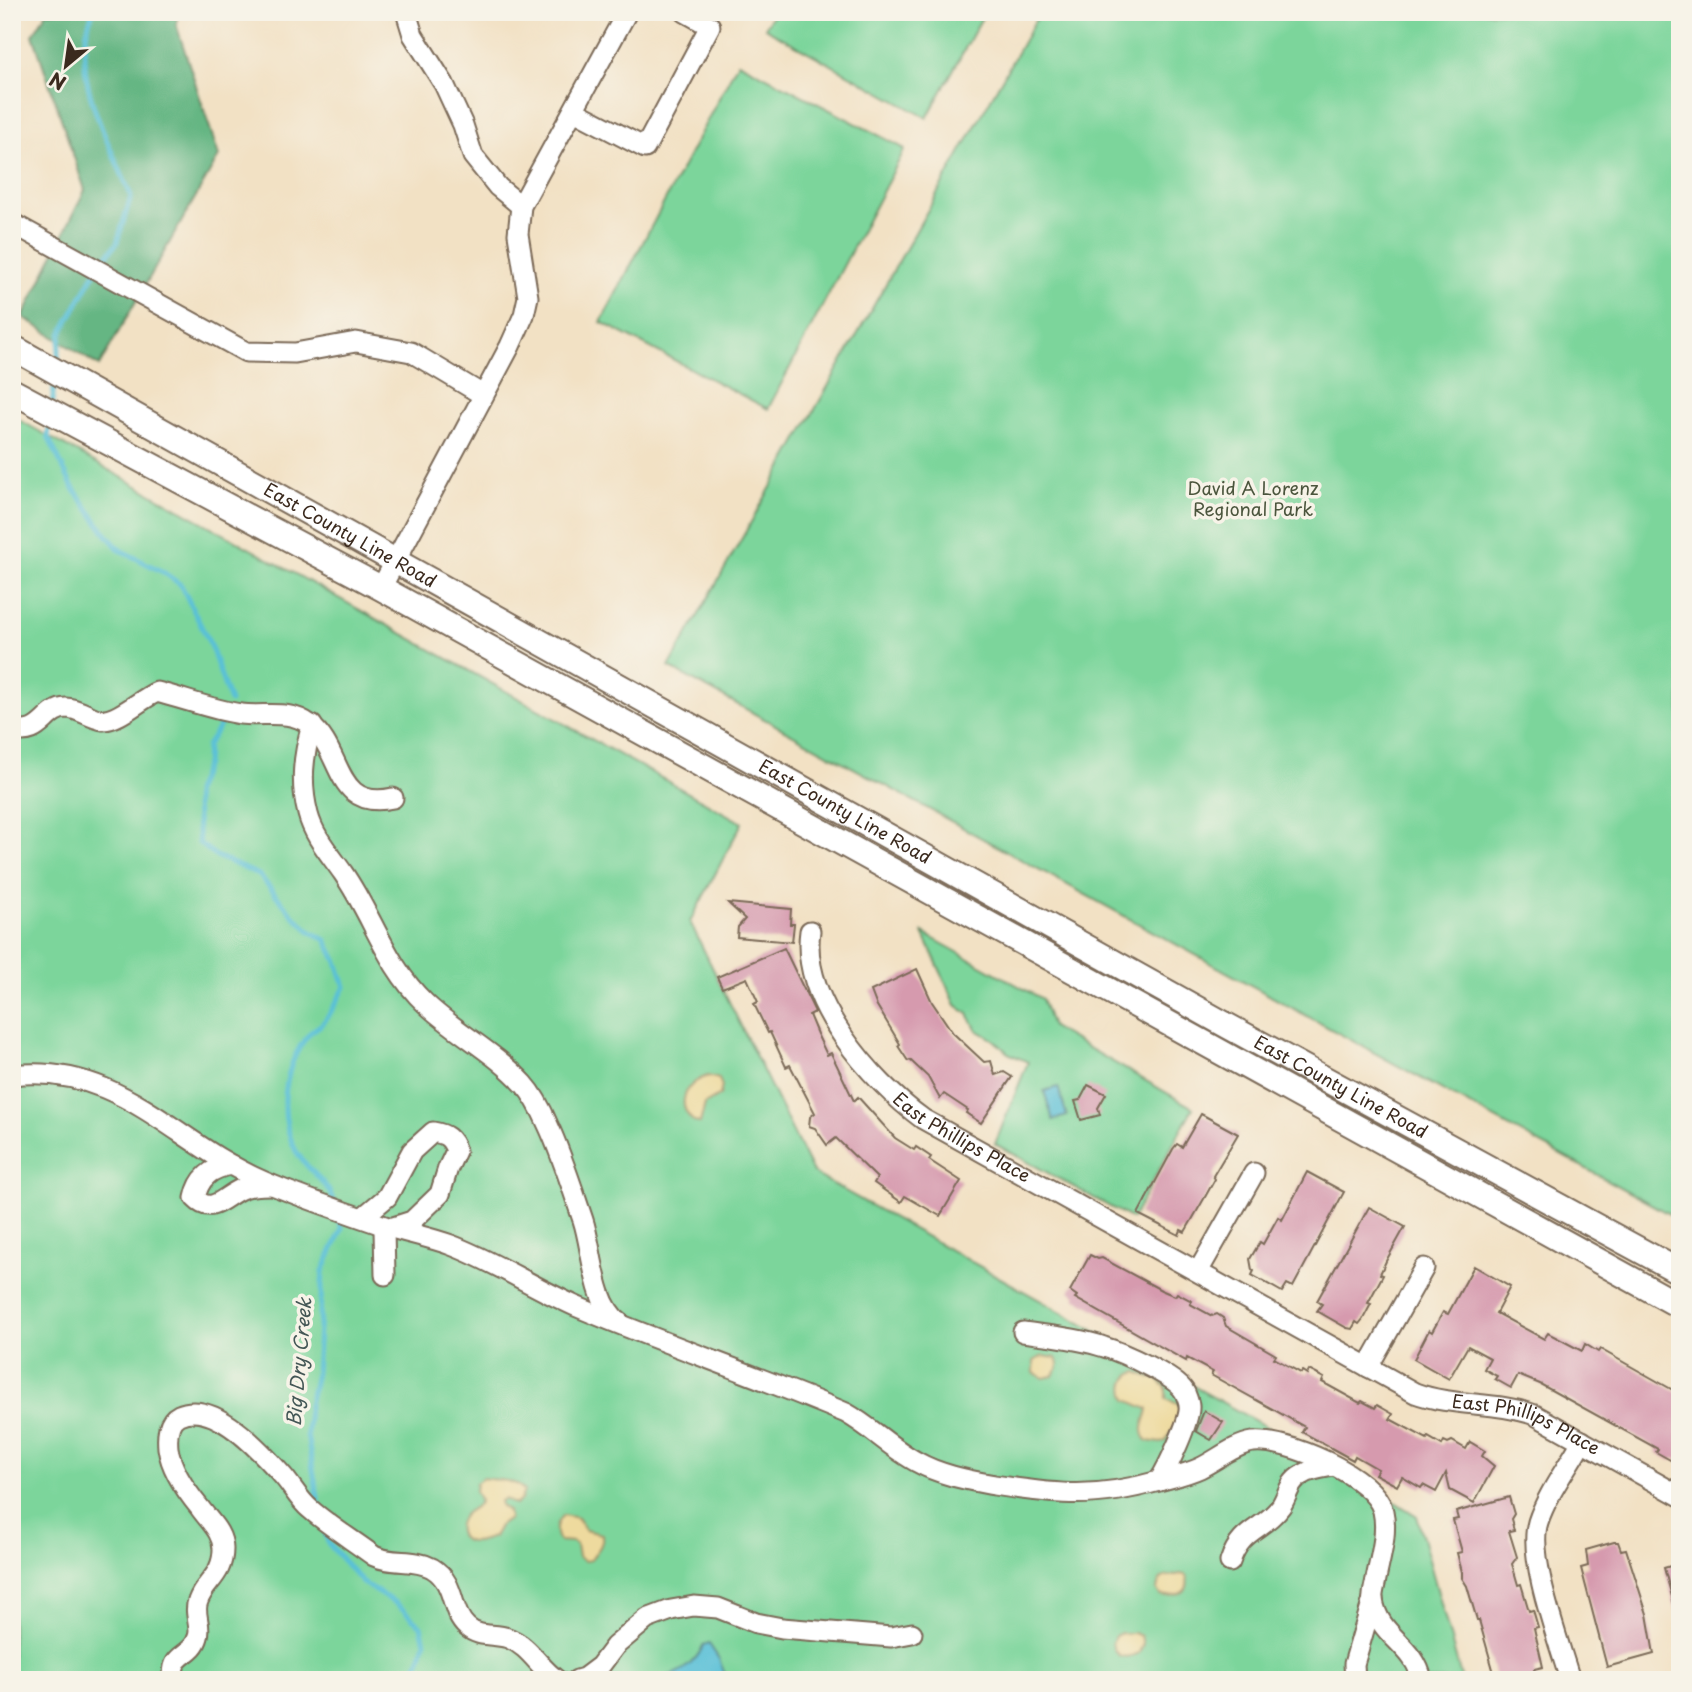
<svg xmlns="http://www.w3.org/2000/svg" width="1692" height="1692" viewBox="0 0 1692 1692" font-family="'Playpen Sans',sans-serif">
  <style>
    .green { fill: #7cd59b; stroke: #5c805c; stroke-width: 2 }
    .forest { fill: #65b683; stroke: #507050; stroke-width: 2 }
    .sand { fill: #eeda9e; stroke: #94825e; stroke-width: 2 }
    .water { fill: #59c0d7; stroke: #4a757a; stroke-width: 2 }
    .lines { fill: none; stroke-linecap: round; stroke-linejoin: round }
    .stream { stroke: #59c0d7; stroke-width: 5 }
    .building { fill: #d69aae }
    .minor-casing { stroke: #7b6a58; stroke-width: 23 }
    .major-casing { stroke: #7b6a58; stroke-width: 28 }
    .minor { stroke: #fff; stroke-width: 19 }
    .major { stroke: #fff; stroke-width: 24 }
    .labels { text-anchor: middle; stroke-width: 7; stroke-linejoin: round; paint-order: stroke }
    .park-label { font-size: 18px; fill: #4b553d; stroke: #f7f3e8 }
    .street-label { font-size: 18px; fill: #3b2a1e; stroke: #f7f3e8 }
    .water-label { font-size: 19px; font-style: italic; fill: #445756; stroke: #f7f3e8 }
  </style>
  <rect width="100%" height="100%" fill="#f7f3e8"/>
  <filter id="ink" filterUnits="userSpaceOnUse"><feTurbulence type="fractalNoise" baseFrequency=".0143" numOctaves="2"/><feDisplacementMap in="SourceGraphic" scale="14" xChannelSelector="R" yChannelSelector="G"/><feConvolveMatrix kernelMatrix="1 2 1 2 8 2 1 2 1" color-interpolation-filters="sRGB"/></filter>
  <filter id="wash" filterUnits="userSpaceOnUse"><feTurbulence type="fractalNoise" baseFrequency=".00686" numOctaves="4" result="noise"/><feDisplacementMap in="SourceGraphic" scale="28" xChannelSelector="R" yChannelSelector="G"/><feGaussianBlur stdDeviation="1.57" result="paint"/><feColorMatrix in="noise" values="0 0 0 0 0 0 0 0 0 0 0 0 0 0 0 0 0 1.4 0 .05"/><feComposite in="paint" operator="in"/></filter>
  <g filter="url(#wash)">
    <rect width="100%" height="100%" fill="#f2e1c4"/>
    <!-- green -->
    <g class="green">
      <polygon points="774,12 985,12 927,118 765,28"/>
      <polygon points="1040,12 1680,12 1680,1220 669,667"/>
      <polygon points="738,62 905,149 768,409 601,322"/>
      <polygon points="12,416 742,823 690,922 813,1173 1352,1475 1417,1516 1462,1680 12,1680"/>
      <polygon points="923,933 1042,999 1052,1027 1193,1108 1132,1219 995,1144 1028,1062 1008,1053 994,1040 977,1030 968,1014 956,1005"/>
    </g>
    <!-- forest -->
    <polygon class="forest" points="47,12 177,12 177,27 219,156 99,366 23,317 85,190 33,35"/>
    <!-- sand -->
    <g class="sand">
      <path d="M 708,1076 L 719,1079 L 722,1086 L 720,1095 L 705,1104 L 700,1123 L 694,1122 C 674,1103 686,1083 708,1076 Z"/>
      <path d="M 1043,1356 L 1056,1358 C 1060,1366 1058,1369 1053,1376 L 1044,1378 L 1034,1373 L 1034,1361 Z"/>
      <path d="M 1138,1372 L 1150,1378 L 1156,1378 L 1166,1387 L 1166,1399 L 1178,1404 C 1183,1415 1172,1430 1166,1441 L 1161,1443 L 1147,1441 C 1138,1428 1146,1422 1148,1409 L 1127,1400 C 1122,1388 1123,1375 1138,1372 Z"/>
      <path d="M 483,1478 C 497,1481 515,1478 524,1491 L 521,1500 L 515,1505 L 504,1499 L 500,1501 L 501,1506 L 508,1511 L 509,1519 L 499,1526 L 493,1537 C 486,1539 477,1543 471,1542 C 457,1541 456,1525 463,1516 C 468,1509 476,1509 480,1501 L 475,1491 L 476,1483 Z"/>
      <path d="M 563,1515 L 578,1518 L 585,1530 L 602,1534 C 604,1546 597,1550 591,1560 L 584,1561 L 578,1557 L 576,1545 L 573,1542 L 559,1541 C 553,1532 556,1522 563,1515 Z"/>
      <path d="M 1180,1574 L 1186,1575 C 1193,1594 1174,1598 1160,1595 L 1157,1590 C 1159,1573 1167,1578 1180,1574 Z"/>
      <path d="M 1121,1633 L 1134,1633 L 1141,1636 L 1143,1644 L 1139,1653 C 1126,1659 1115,1659 1112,1643 L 1115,1636 Z"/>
    </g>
    <!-- water -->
    <g class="water">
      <polygon points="1058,1087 1067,1116 1053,1120 1044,1091"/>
      <path d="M 709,1644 L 719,1659 L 727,1680 L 655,1680 C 676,1675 694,1667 703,1646 Z"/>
    </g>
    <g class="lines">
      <!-- stream -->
      <g class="stream">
        <path d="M 57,366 L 61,334 L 99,265 L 117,243 L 131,196 C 109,140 66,74 93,12"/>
        <polyline points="52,404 55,379"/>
        <polyline points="50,420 48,437 72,486 106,534 120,550 163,572 181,585 210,644 230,702"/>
        <path d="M 222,722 L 207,746 L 206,764 L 195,792 L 199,843 L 216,856 L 259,875 L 292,914 L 311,932 L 326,940 L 337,962 L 345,987 C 338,999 332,1013 322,1024 C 318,1027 312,1030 309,1034 C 283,1065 277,1115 296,1151 C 305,1169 328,1180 334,1203"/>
        <polyline points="320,1509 307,1435 309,1405 316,1373 323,1271 342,1229 340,1222"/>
        <polyline points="324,1527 328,1543 363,1583 397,1604 421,1626 425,1642 420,1660 408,1680"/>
      </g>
    </g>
    <g id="blocks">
      <!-- building -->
      <g class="building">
        <polygon points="728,903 791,909 790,924 794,924 792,942 737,937 738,927 745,919"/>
        <polygon points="784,948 815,1012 809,1015 817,1034 827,1055 831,1053 854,1101 858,1097 895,1138 914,1150 916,1147 931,1157 929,1160 961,1181 940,1216 905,1196 901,1202 874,1183 877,1178 836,1138 827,1145 815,1128 809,1126 810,1117 815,1113 790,1065 786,1067 770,1032 768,1033 754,1004 758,1002 747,978 722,988 717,977"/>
        <polygon points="917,969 932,1002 953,1033 984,1062 991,1061 995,1075 1004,1072 1012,1077 981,1123 966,1113 968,1110 944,1094 940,1099 928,1077 910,1060 908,1061 898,1046 900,1044 876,1004 871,991"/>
        <polygon points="1088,1085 1106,1094 1098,1108 1100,1115 1081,1120 1075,1101 1080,1100"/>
        <polygon points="1201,1114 1238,1134 1213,1176 1215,1179 1205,1197 1185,1232 1181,1230 1179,1235 1138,1214 1173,1149 1177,1144 1182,1147"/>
        <polygon points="1307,1172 1344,1192 1293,1287 1287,1284 1282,1292 1252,1275 1254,1271 1252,1270 1250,1259 1260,1242 1263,1244 1278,1217 1282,1220"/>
        <polygon points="1369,1207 1405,1227 1386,1261 1380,1274 1383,1275 1368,1303 1371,1304 1363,1319 1359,1324 1356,1322 1352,1329 1347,1328 1317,1311 1322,1304 1317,1301"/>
        <polygon points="1090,1255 1098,1259 1102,1258 1161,1290 1175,1296 1177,1293 1192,1301 1190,1304 1212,1316 1217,1314 1223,1318 1226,1326 1276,1355 1274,1358 1301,1373 1302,1371 1307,1374 1309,1370 1324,1378 1322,1382 1360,1403 1362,1401 1375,1408 1377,1405 1393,1414 1390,1419 1427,1439 1428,1437 1442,1445 1444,1441 1448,1443 1452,1441 1466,1449 1470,1442 1485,1451 1482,1456 1494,1466 1474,1503 1450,1490 1446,1473 1436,1492 1423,1485 1421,1488 1402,1477 1397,1486 1375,1474 1378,1469 1355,1456 1353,1460 1302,1432 1305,1427 1211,1375 1213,1372 1187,1358 1186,1361 1075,1298 1077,1296 1070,1291"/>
        <polygon points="1474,1266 1510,1287 1496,1313 1544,1339 1548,1333 1582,1351 1585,1344 1598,1352 1600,1349 1680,1394 1680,1461 1674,1458 1672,1461 1656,1452 1658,1449 1540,1384 1518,1375 1511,1388 1495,1379 1497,1376 1484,1369 1490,1358 1468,1346 1449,1379 1414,1359 1429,1330 1432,1332 1443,1312 1448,1314"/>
        <polygon points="1204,1411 1223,1422 1211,1440 1196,1431"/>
        <polygon points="1509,1497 1514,1514 1511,1519 1514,1530 1509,1531 1517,1557 1512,1564 1518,1585 1521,1584 1529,1611 1533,1610 1538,1627 1534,1628 1543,1667 1534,1669 1536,1680 1496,1680 1479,1620 1477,1620 1467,1586 1462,1578 1462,1572 1457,1553 1462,1552 1453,1520 1458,1519 1456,1512"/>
        <polygon points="1614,1542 1618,1542 1621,1550 1626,1549 1647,1614 1654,1654 1607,1667 1581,1568 1588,1566 1586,1550"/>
        <polygon points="1680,1563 1680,1611 1676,1611 1664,1568"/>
      </g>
    </g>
  </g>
  <g filter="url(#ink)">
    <use href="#blocks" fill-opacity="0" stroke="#7b6a58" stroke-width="2"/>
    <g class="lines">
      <!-- minor casing -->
      <g class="minor-casing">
        <g id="minor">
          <polyline points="406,12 413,35 444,84 463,125 473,156 498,187 521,206"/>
          <polyline points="574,111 645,148 710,26 685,12"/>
          <polyline points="12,223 246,352 295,353 356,342 411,352 483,395"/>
          <polyline points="381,588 510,346 524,315 528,297 518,234 521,206 627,12"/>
          <path d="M 312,725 C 303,756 300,783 308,814 C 314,837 330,854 343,873 C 373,916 386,966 425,1003 C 455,1032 495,1052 524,1084 C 534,1095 542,1111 548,1125 C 562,1155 572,1188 583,1220 C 593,1250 593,1304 620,1323"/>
          <path d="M 12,729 C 41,739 44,709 66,708 C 79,708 91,719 103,720 C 118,721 142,698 157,692 C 185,699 213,710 241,714 C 264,717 289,709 309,724 C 344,750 333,811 393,798"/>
          <path id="s1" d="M 810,931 C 800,1000 871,1081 923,1119 L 1415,1393 C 1453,1407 1495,1401 1535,1415 L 1680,1496"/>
          <path d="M 12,1075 C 120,1062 176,1145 265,1182 C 305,1199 345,1212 385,1226 C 407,1233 429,1237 451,1245 C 496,1262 536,1289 580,1308 C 668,1345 758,1376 846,1413 C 871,1427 892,1449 917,1462 C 940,1475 968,1480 994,1485 C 1059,1495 1095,1499 1159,1481 C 1167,1469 1191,1419 1189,1406 C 1189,1403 1186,1394 1184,1391 C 1175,1376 1121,1352 1104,1347 C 1078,1338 1050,1336 1023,1332"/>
          <path d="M 231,1165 C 211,1168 199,1178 195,1198 C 212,1216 224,1196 241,1189 C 251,1185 260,1185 270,1185"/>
          <path d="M 363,1217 L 387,1197 L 412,1151 L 433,1132 C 446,1134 452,1138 456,1151 L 448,1168 L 440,1194 L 412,1221 L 384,1230 L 385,1275"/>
          <polyline points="1199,1270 1254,1173"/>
          <polyline points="1368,1367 1424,1268"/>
          <path d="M 1159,1481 C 1173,1477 1187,1474 1200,1468 C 1217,1460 1234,1445 1253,1442 C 1285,1438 1375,1476 1383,1511 C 1388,1533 1380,1558 1376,1579 C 1375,1586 1372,1594 1373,1600 C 1379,1638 1414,1643 1422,1680"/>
          <path d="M 1230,1562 C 1241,1528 1263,1531 1281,1506 C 1288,1495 1289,1482 1302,1475 C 1311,1469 1323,1468 1334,1466"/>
          <path d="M 174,1680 C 169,1652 192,1658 198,1637 C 202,1626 193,1613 198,1601 C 205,1581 223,1576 223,1549 C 223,1532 209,1521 200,1508 C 186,1491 171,1470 168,1448 C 167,1436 167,1421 179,1415 C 214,1399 261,1451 283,1476 C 292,1486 299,1500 310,1509 C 328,1525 354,1541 374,1556 C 393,1565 414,1558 432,1568 C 457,1583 449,1611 467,1627 C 479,1638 494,1633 508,1638 C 530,1646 539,1668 557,1680"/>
          <polyline points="577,1680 584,1678 600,1666 615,1646 647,1619 671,1610 694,1606 718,1608 756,1623 782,1628 891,1637 912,1633"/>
          <polyline points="1355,1680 1354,1664 1373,1599"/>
          <path d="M 1570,1680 C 1559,1642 1527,1557 1538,1522 C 1547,1494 1568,1467 1582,1441"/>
        </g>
      </g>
      <!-- major casing -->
      <g class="major-casing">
        <g id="major">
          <path id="s2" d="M 12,347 L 1226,1025 L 1680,1272"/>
          <polyline points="12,391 381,588 1680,1306"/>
        </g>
      </g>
      <!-- minor -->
      <use href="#minor" class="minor"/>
      <!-- major -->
      <use href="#major" class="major"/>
    </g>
  </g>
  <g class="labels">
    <!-- park labels -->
    <g class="park-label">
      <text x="1253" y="495">David A Lorenz<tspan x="1253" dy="21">Regional Park</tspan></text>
    </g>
    <!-- street labels -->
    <g class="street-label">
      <text dy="6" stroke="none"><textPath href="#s2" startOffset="387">East County Line Road</textPath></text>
      <text dy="6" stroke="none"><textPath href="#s2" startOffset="954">East County Line Road</textPath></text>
      <text dy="6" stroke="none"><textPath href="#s2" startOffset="1521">East County Line Road</textPath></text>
      <text dy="6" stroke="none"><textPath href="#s1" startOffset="271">East Phillips Place</textPath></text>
      <text dy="6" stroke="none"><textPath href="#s1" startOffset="908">East Phillips Place</textPath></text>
    </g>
    <!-- water labels -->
    <g class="water-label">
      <text transform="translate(299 1362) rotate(-85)" y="7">Big Dry Creek</text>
    </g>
  </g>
  <!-- margin -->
  <rect width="1692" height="1692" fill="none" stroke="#f7f3e8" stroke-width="42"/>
  <!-- north arrow -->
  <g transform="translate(66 66) rotate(209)" stroke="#f7f3e8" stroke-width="5" paint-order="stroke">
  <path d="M0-5L12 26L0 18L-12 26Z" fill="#3b2a1e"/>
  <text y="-10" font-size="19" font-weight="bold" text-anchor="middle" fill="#3b2a1e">N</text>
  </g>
</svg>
